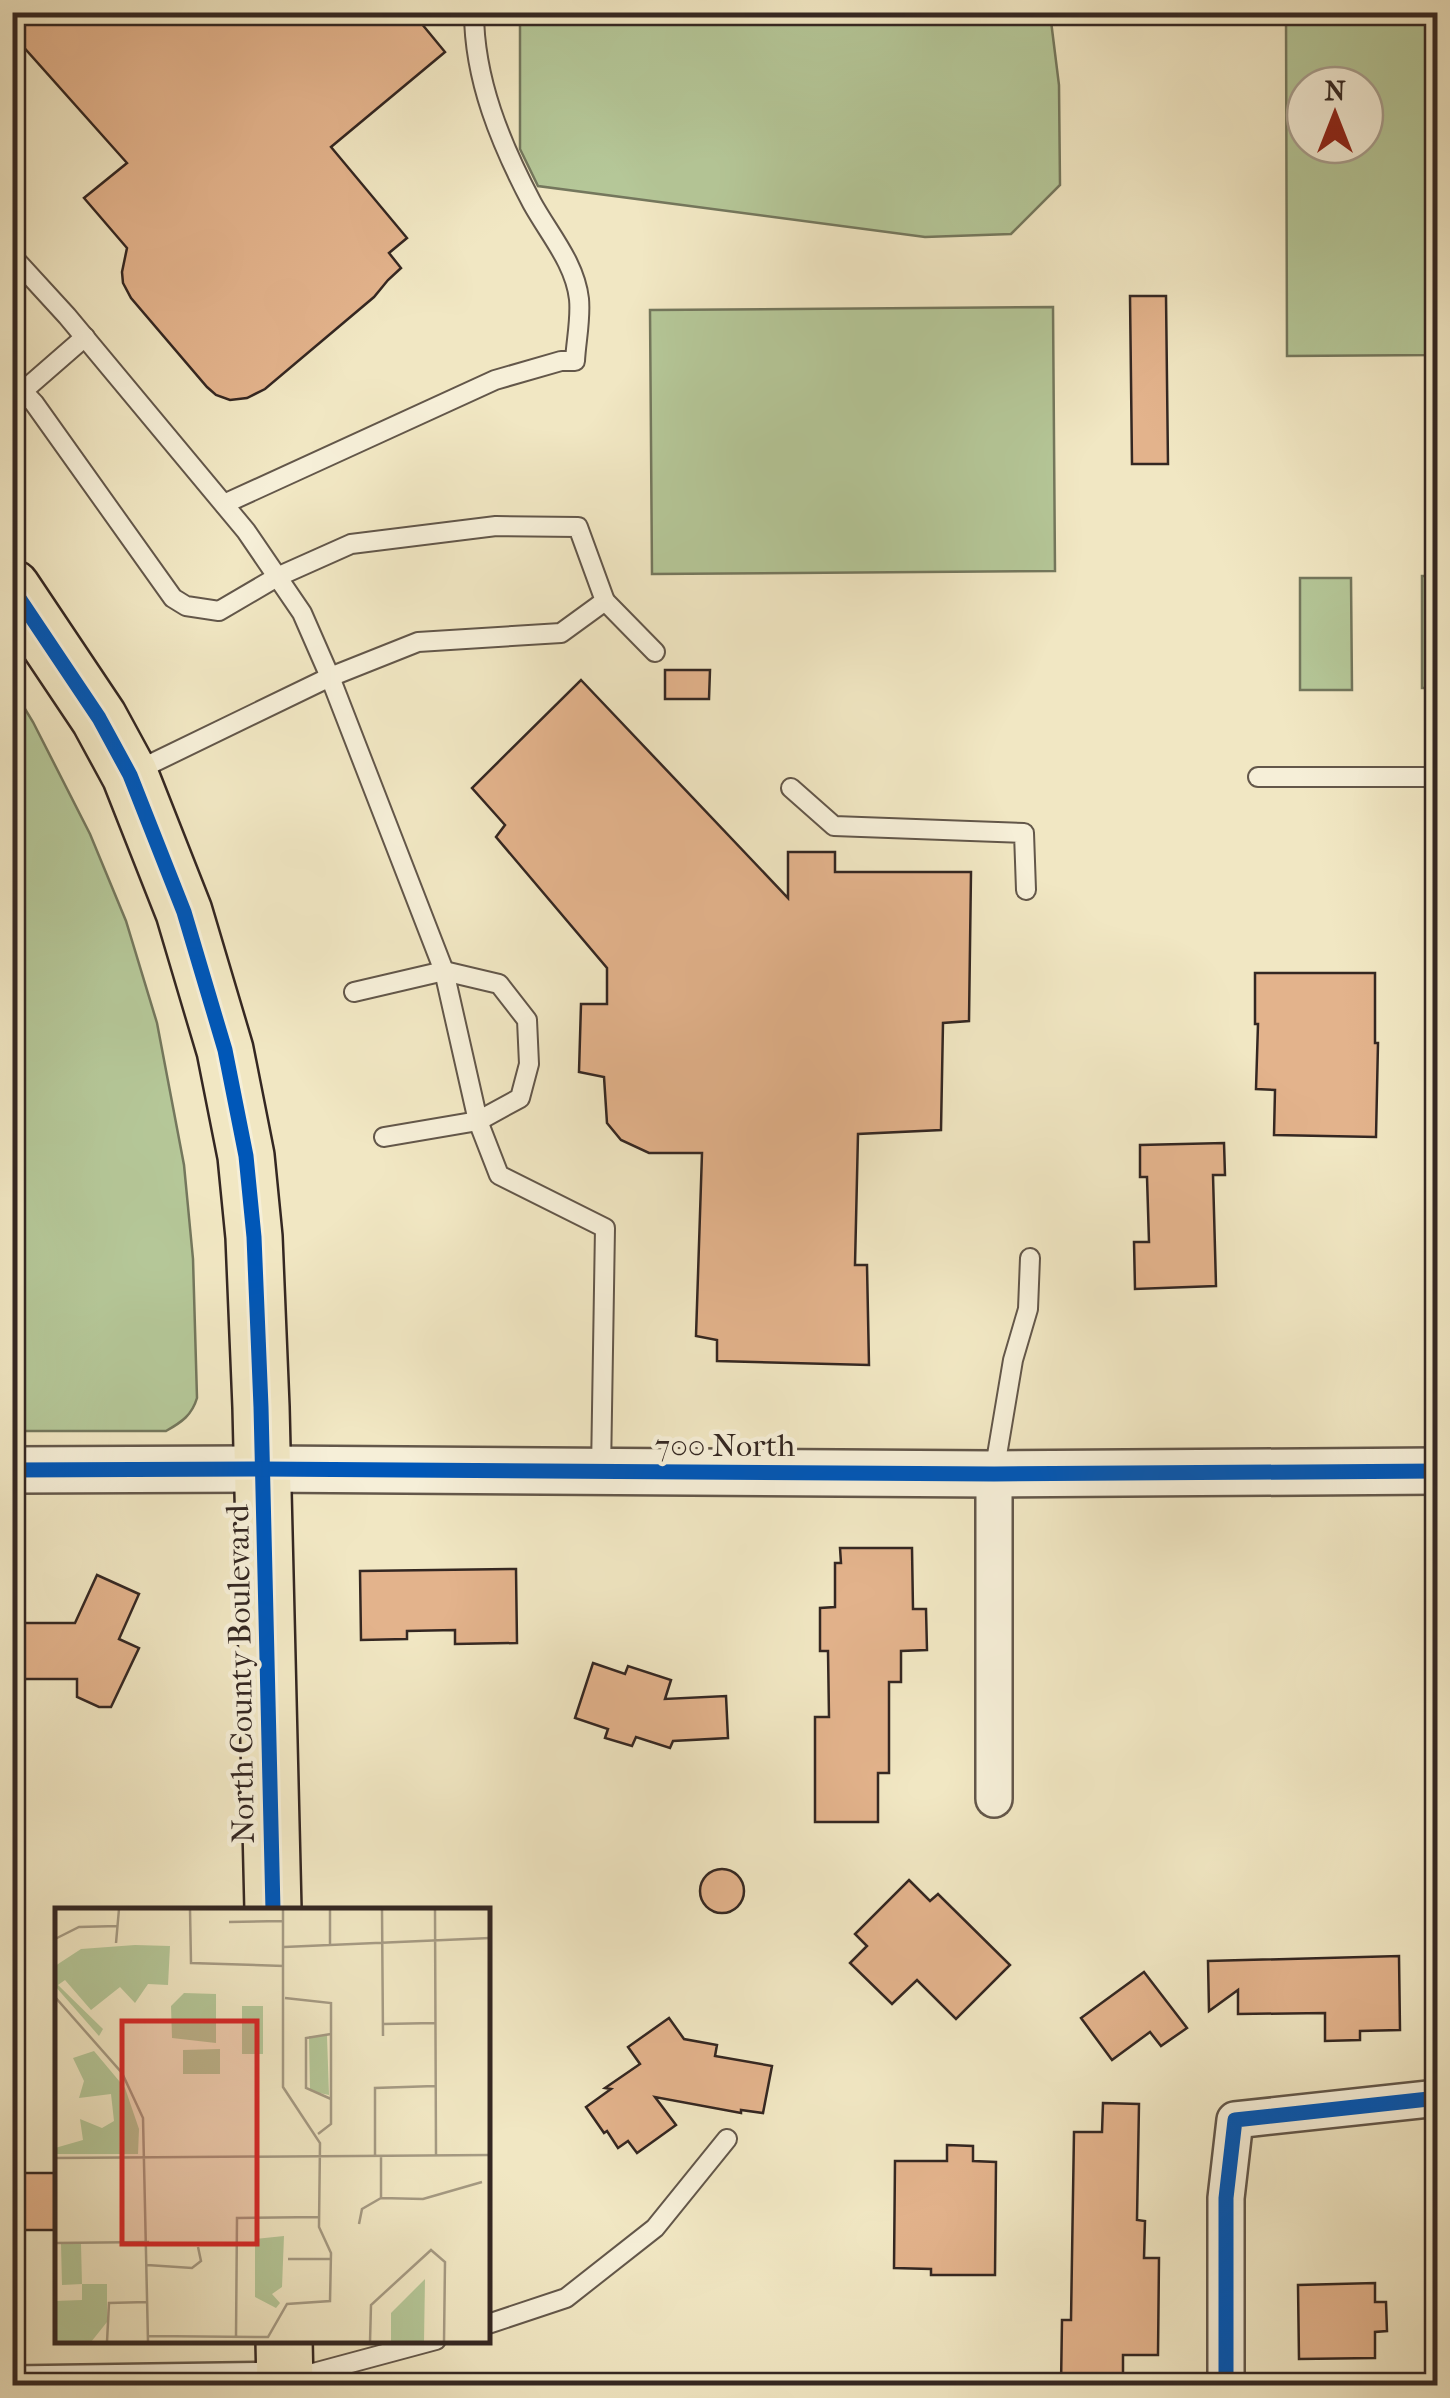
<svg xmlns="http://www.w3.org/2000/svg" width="1450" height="2398" viewBox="0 0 1450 2398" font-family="'IM FELL French Canon',serif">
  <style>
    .green { fill: #b5c798; stroke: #74775d; stroke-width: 2.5; fill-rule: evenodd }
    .building { fill: #e3b38c; stroke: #342722; stroke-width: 2.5 }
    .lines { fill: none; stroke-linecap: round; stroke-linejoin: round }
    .service-casing { stroke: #63574a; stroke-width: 22 }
    .minor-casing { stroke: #63574a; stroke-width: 40 }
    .tertiary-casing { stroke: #63574a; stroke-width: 50 }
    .primary-casing { stroke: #342722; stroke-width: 60 }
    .service { stroke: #f6efd8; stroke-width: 18 }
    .minor { stroke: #f6efd8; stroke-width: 35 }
    .tertiary { stroke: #f6efd8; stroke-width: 45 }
    .primary { stroke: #f1e7c3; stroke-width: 55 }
    .cycleway-casing { stroke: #f6efd8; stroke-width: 21 }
    .cycleway { stroke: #0057b8; stroke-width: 15 }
    .labels { text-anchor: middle; stroke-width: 9; stroke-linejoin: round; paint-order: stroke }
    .street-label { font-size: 32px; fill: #342722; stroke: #f6efd8 }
    .inset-road { fill: none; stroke: #a59a83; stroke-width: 2.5 }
    .view { fill: #d62828; fill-opacity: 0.15; stroke: #d62828; stroke-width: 5 }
    .inset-edge { fill: none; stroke: #342722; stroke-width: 5 }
  </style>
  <rect width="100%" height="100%" fill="#f1e7c3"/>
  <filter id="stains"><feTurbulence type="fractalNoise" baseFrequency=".002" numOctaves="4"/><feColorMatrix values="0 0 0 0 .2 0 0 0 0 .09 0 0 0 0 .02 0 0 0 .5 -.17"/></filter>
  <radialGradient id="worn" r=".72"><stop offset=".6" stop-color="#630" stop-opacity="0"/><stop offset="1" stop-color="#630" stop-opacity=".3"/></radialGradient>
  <!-- green -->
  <g class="green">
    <polygon points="520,13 1050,13 1059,85 1060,185 1011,234 925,237 538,186 520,149"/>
    <path d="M 1286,13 L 1437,13 L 1437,355 L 1287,356 ZM 1365,85 L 1365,145 L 1305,145 L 1305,85 Z"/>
    <polygon points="1053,307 1055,571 652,574 650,310"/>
    <rect x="1422" y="576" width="15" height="112"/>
    <polygon points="1300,578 1351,578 1352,690 1300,690"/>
    <path d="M 13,689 L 33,722 L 90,834 L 126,921 L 157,1023 L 184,1165 L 193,1259 L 197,1398 C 192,1415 182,1422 166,1431 L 13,1431 Z"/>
  </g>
  <!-- building -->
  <g class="building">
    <polygon points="36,12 412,12 445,52 331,147 407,238 389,253 401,268 388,280 374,297 265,389 247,398 230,400 216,395 207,387 131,298 123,283 122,272 127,248 84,198 127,163 12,34"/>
    <polygon points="1130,296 1166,296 1168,464 1132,464"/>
    <polygon points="665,670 710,670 709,699 665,699"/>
    <polygon points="581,680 788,898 788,852 835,852 835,872 971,872 969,1021 943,1023 941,1130 858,1134 855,1265 867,1265 869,1365 717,1361 717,1340 696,1336 702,1153 649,1153 621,1140 607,1123 604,1077 579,1072 581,1004 607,1004 607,968 496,837 505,825 472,788"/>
    <polygon points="1255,973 1375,973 1375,1043 1378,1043 1376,1137 1274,1135 1275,1090 1256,1089 1258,1024 1255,1024"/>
    <polygon points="1224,1143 1225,1175 1213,1175 1216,1286 1135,1289 1134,1242 1149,1242 1147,1177 1140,1177 1140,1145"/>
    <polygon points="840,1548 912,1548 913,1609 926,1609 927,1650 901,1651 901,1682 889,1682 889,1773 878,1773 878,1822 815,1822 815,1717 829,1717 828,1651 820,1651 820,1608 835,1607 835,1563 841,1563"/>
    <polygon points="516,1569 517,1643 455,1644 455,1630 407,1631 407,1639 361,1640 360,1571"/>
    <polygon points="97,1575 139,1594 119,1639 139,1648 111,1707 99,1707 77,1697 77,1679 12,1679 12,1623 75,1623"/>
    <polygon points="593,1663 625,1674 628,1666 671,1680 665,1699 726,1696 728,1738 673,1741 670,1748 636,1737 632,1746 605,1738 608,1729 575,1718"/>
    <circle cx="722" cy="1891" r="22"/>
    <polygon points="909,1880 930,1901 938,1894 1010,1965 956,2019 917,1980 892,2004 850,1963 867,1946 855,1934"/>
    <polygon points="1399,1956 1400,2030 1360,2031 1360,2040 1325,2041 1325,2013 1238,2014 1238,1990 1209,2011 1208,1961"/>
    <polygon points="1144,1972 1187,2028 1161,2046 1150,2032 1112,2060 1081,2018"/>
    <polygon points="669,2018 684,2039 717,2045 715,2056 772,2066 763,2113 741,2110 741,2113 655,2097 676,2125 637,2153 628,2141 618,2148 607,2131 604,2133 586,2107 611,2089 605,2088 640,2064 628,2047"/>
    <polygon points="1103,2103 1139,2104 1137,2220 1145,2221 1144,2258 1159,2258 1158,2355 1123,2355 1123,2386 1061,2386 1062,2320 1071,2320 1074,2132 1102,2132"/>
    <polygon points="947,2145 973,2146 973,2161 996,2162 995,2275 931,2275 931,2269 894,2268 895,2161 947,2161"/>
    <rect x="12" y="2173" width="46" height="57"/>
    <polygon points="1375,2283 1375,2302 1386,2302 1387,2331 1375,2332 1375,2358 1299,2359 1298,2285"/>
  </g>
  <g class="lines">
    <!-- service casing -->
    <g class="service-casing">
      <g id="service">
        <polyline points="12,256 67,316 246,531 302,613 330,677 444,971 478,1121 499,1175 605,1228 601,1471"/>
        <polyline points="12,380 34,403 173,598 186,606 219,611 277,577 351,544 496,526 578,527 605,601 561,633 418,642 330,677 134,772"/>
        <polyline points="23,391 85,337"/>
        <path d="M 224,504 L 495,380 L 561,361 L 575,361 C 576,341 581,319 579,299 C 575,263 549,234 532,203 C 501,144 474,80 474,12"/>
        <polyline points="605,601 655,652"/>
        <polyline points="1258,777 1438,777"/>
        <polyline points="791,788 834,826 1024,833 1026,890"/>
        <polyline points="354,992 444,971 499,984 527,1020 529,1064 520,1098 478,1121 384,1137"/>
        <polyline points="994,1473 1013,1360 1028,1309 1030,1258"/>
        <polyline points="488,2324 566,2298 655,2228 727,2139"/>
        <polyline points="291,2379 436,2340"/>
      </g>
    </g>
    <!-- minor casing -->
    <g class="minor-casing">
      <g id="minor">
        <polyline points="994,1474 994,1799"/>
        <polyline points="12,2384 285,2380"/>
        <polyline points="1226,2386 1226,2198 1235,2120 1438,2098"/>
      </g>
    </g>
    <!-- tertiary casing -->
    <g class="tertiary-casing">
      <polyline id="tertiary" points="12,1470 262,1469 994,1474 1438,1471"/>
    </g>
    <!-- primary casing -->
    <g class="primary-casing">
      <g id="primary">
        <polyline points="12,588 99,718 130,775 184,912 225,1050 246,1156 254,1237 261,1407 273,1910"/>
        <polyline points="284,2340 285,2386"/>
      </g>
    </g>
    <!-- service -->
    <use href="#service" class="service"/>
    <!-- minor -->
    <use href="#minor" class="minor"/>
    <!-- tertiary -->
    <use href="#tertiary" class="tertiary"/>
    <!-- primary -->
    <use href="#primary" class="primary"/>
    <!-- cycleway casing -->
    <g class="cycleway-casing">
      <g id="cycleway">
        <polyline points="12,588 99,718 130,775 184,912 225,1050 246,1156 254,1237 261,1407 273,1910"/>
        <polyline points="12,1470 262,1469 994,1474 1438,1471"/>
        <polyline points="1226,2386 1226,2198 1235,2120 1438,2098"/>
      </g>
    </g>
    <!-- cycleway -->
    <use href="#cycleway" class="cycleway"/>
  </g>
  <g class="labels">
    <!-- street labels -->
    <g class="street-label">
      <text x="725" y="1456">700 North</text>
      <text transform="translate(240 1674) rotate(-91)" y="11">North County Boulevard</text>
    </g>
  </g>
  <!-- overview -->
  <g transform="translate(55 1908)">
    <rect width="435" height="435" fill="#f1e7c3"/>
    <path d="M 80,37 L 115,38 L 113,77 L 93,76 L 80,95 L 65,79 L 36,102 L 10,72 L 3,77 L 48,121 L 44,128 L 0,78 L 0,58 L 26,41 ZM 129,85 L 161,86 L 161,135 L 117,130 L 116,98 ZM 187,98 L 208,98 L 208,146 L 187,146 ZM 165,141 L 165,166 L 128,166 L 128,142 ZM 39,143 L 70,180 L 84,221 L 83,246 L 0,246 L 0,240 L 28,232 L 25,211 L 47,220 L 59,213 L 56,186 L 24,190 L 29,173 L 18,150 ZM 6,336 L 26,336 L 27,376 L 52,376 L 52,414 L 36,434 L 0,434 L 0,393 L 27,392 L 27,376 L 7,377 Z" fill="#b5c798"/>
    <path d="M 254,128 L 272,128 L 274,187 L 255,183 ZM 229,328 L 227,379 L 217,386 L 225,395 L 221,400 L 200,389 L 200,331 ZM 370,371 L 369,434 L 336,434 L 336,405 Z" fill="#b5c798"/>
    <path class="inset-road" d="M 135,1 L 136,55 L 229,58M 275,1 L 275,38M 327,1 L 328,128M 380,1 L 381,248M 174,14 L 228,13M 0,31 L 24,19 L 63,18M 61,35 L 64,1M 229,39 L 435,30M 0,89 L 67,165 L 88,210 L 93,434M 230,90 L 276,95 L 276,216 L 263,226M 328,116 L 380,115M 276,126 L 251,130 L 251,180 L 276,191M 320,249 L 320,180 L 380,178M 0,250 L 435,247M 326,290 L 368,291 L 427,274M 326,290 L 326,249M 304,316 L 307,301 L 326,290M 0,335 L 94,334M 233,351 L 277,351M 92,357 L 137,360 L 146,353 L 143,339M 93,428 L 213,429 L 232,396 L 275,393 L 276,345 L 264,319 L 265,235 L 228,179 L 228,1M 181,429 L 182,310 L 264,309M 52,434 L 54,395 L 92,394M 315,434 L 316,397 L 376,342 L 390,354 L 389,434"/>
    <path class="view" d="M 67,113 L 202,113 L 202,336 L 67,336 Z"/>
    <rect width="435" height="435" class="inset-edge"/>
  </g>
  <!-- margin -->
  <rect width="1450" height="2398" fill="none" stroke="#f1e7c3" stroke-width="50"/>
  <rect x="15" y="15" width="1420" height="2368" fill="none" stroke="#342722" stroke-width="5"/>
  <rect x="25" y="25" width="1400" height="2348" fill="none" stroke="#342722" stroke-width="2.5"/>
  <!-- north arrow -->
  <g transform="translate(1335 115)"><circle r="48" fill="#f6efd8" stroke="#a89f8f" stroke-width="2.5"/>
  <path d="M0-8L18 38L0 25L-18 38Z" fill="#8f2418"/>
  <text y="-15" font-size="28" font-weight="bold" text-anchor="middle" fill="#342722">N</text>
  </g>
  <rect width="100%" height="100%" filter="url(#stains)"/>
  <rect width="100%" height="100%" fill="url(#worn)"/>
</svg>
